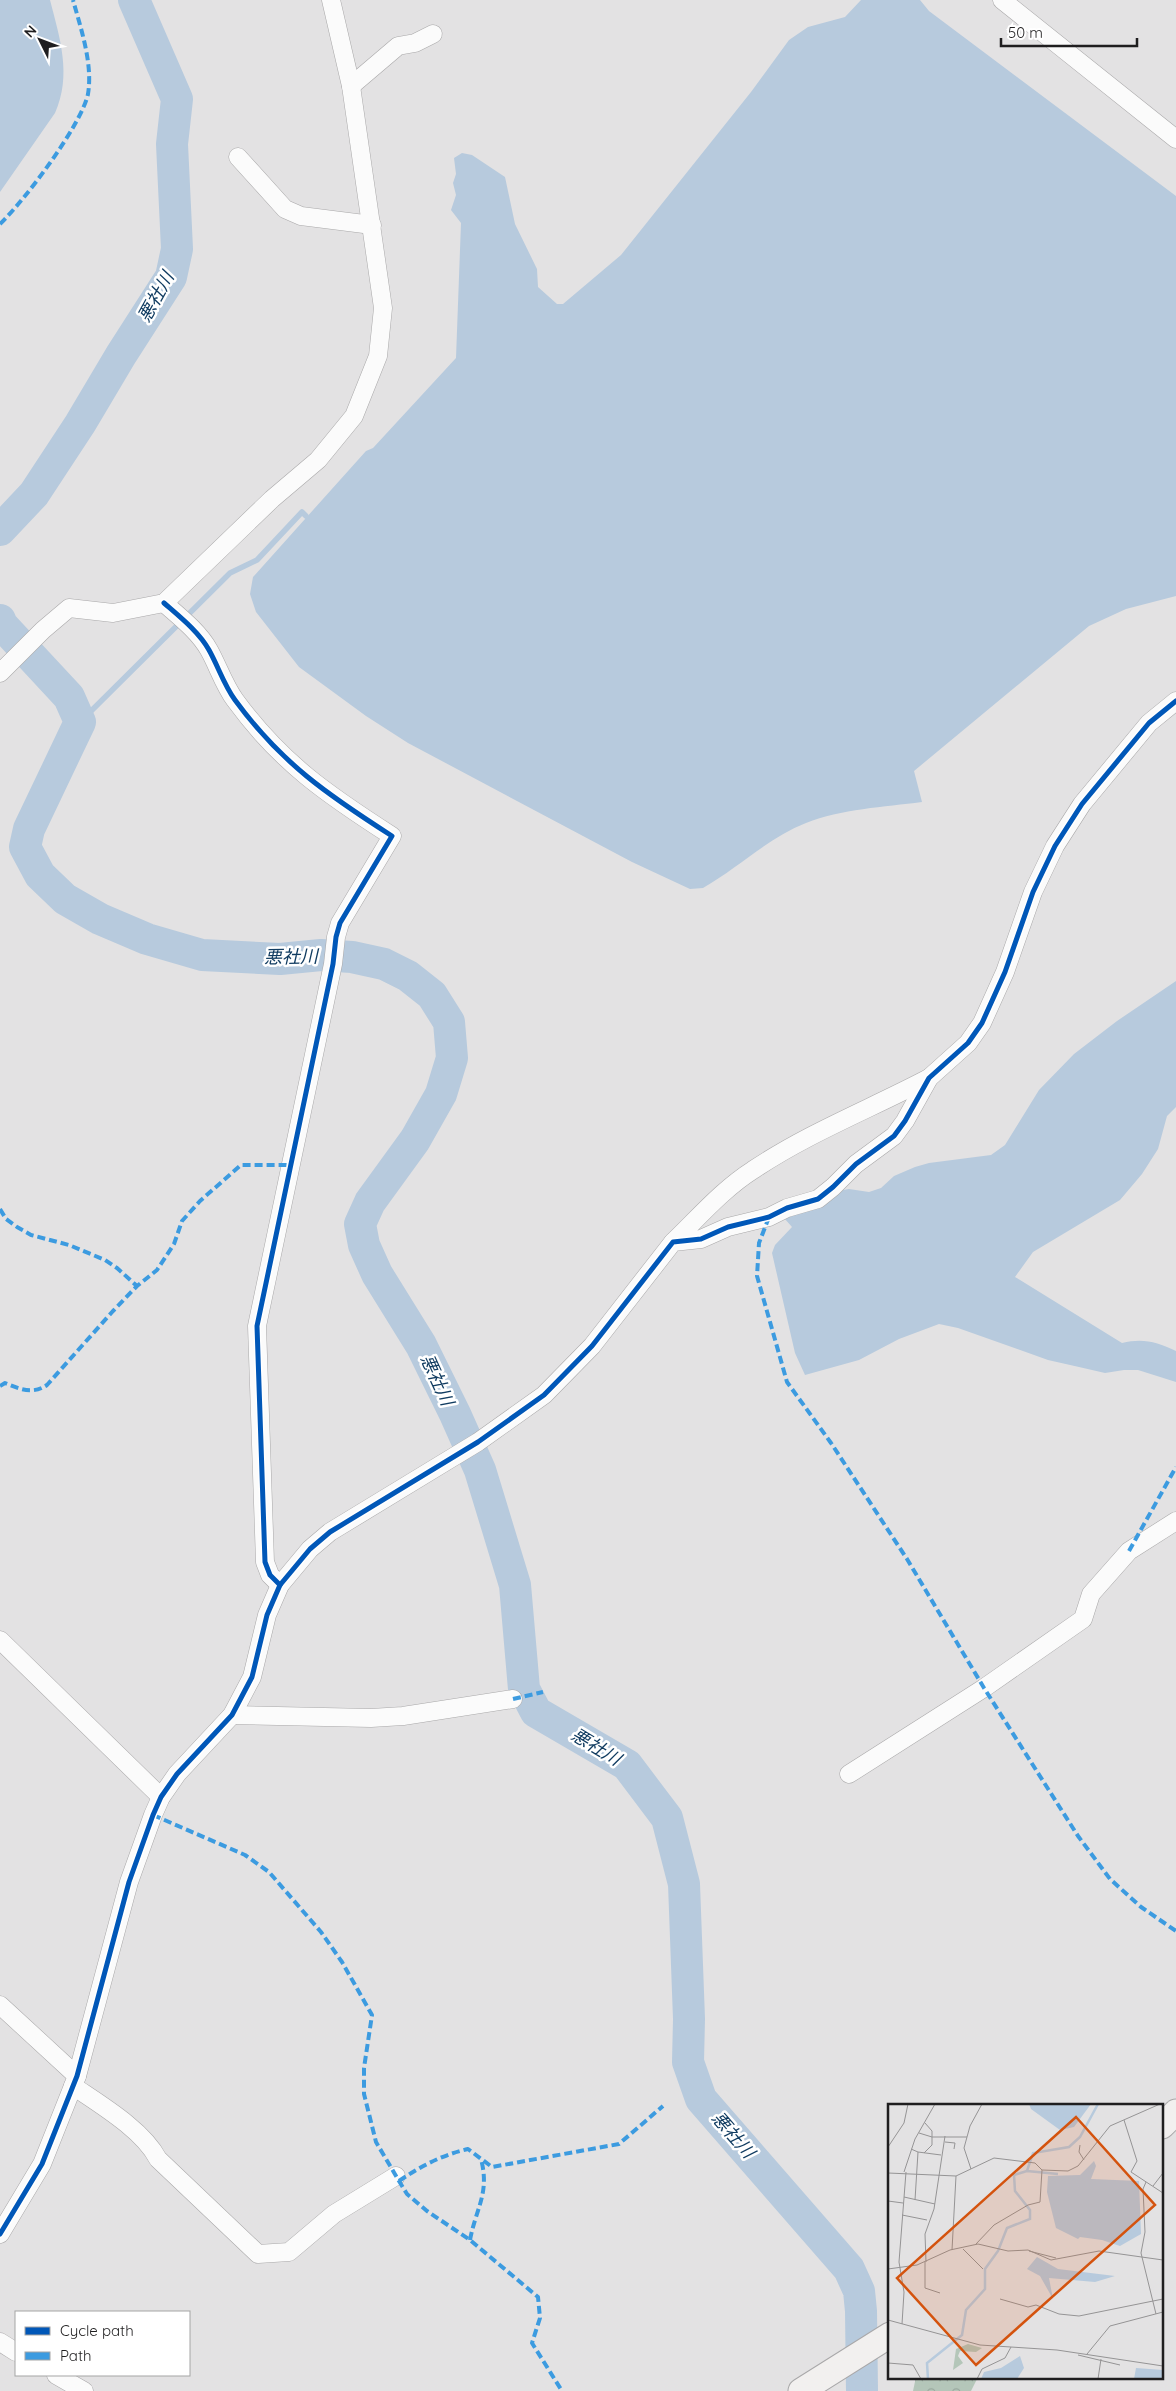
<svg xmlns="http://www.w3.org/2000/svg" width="1176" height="2391" viewBox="0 0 1176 2391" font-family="Quicksand,'Noto Sans JP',sans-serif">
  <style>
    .forest { fill: url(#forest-crowns) }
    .water { fill: #b7cadd }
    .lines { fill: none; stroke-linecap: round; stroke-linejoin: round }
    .stream { stroke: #b7cadd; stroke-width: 5.5 }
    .river { stroke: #b7cadd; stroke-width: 32 }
    .street-casing { stroke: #a9a8a9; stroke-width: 19 }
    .secondary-casing { stroke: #a9a8a9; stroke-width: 27 }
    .street { stroke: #fbfbfb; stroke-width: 18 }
    .secondary { stroke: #f2f0ef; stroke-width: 25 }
    .quiet { stroke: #3c9be0; stroke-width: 4; stroke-dasharray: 8 4; stroke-linecap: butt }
    .cycleway-casing { stroke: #fff; stroke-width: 8 }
    .cycleway { stroke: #0057b8; stroke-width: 5 }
    .labels { text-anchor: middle; stroke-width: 5; stroke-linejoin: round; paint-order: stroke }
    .water-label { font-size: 18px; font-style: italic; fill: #113c61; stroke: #fff }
    .inset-river { fill: none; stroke: #b7cadd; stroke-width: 2.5 }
    .inset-road { fill: none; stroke: #959495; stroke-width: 1 }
    .view { fill: #d4530e; fill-opacity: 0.15; stroke: #d4530e; stroke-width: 2.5 }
    .inset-edge { fill: none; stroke: #1f1e1f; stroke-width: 2.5 }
  </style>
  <defs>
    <pattern id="forest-crowns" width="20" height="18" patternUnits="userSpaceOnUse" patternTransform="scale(1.25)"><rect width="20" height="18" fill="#b4c6b9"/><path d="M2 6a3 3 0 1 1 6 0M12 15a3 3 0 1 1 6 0" fill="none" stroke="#9aaa9f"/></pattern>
  </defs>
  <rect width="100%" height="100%" fill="#e3e2e3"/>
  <!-- forest -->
  <polygon class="forest" points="916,2377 978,2377 971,2391 913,2391"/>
  <!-- water -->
  <g class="water">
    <path d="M 0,0 L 50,0 C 60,39 72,75 55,113 L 0,192 Z"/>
    <path d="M 861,0 L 920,0 L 929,11 L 1176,196 L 1176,596 L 1126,609 L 1089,626 L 914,771 L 922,802 C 884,807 841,809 806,823 C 768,838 738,868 703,888 L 690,889 L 632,862 L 408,743 L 366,716 L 299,667 L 256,612 L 250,594 L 253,577 L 366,451 L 373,448 L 456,358 L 461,223 L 451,210 L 456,195 L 453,183 L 456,174 L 454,158 L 462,153 L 472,155 L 505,177 L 515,224 L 537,269 L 538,287 L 557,304 L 563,304 L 621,255 L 751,92 L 789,40 L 808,27 L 845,17 Z"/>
    <path d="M 1176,981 L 1176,1107 L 1167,1116 L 1158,1149 L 1142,1174 L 1120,1200 L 1033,1252 L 1015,1277 L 1122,1343 C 1143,1338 1157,1342 1176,1351 L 1176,1382 L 1138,1370 L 1124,1370 L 1105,1373 L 1079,1367 L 1048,1360 L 958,1328 L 939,1324 L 899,1339 L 859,1360 L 805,1375 L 795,1353 L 772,1253 L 775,1245 L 792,1227 L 784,1218 L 837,1191 L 849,1189 L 869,1192 L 881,1188 L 894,1176 L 915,1167 L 929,1163 L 991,1155 L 1005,1145 L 1039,1090 L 1074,1054 L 1117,1021 Z"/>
  </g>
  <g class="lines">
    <!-- stream -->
    <polyline class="stream" points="80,722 230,573 257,560 302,512 306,516"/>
    <!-- river -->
    <g class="river">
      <polyline points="0,530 34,494 80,424 121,355 171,277 177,249 172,144 177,99 134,0"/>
      <polyline points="0,620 2,625 69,697 80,722 29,829 25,847 40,875 65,899 100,919 147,939 202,955 280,959 321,955 352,957 384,964 408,976 432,995 449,1022 452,1058 441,1094 415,1140 370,1202 360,1224 364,1245 377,1274 421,1345 455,1414 480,1470 515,1585 524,1689 536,1712 627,1765 667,1818 684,1884 689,2019 688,2062 701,2099 849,2269 859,2291 861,2311 862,2391"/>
    </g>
    <!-- street casing -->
    <g class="street-casing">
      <g id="street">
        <polyline points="1002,0 1176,139"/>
        <polyline points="351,86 398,46 415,43 433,34"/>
        <polyline points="238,157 285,209 301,216 372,225"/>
        <path d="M 164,603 C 180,617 199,632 209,650 C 218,666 224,685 235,700 C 281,763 328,795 392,836 L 340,923 L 336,937 L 333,964 L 257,1326 L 265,1562 L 270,1575 L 280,1585"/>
        <polyline points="0,673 43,630 69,608 113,613 164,603 272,499 318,460 354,416 378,356 383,308 351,86 331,0"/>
        <path d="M 673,1242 C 698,1218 723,1189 753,1170 C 808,1133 870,1109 929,1078"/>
        <polyline points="0,1640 161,1797"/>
        <polyline points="232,1715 371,1718 403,1716 513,1699"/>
        <polyline points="849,1774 984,1688 1083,1619 1091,1594 1129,1551 1176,1521"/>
        <polyline points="0,2005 77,2076"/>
        <path d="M 73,2086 C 101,2105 143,2130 158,2159 L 258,2254 L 289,2252 L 334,2214 L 396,2176"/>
        <polyline points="0,2234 42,2164 77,2076 129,1882 153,1815 161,1797 177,1774 232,1715 252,1677 267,1615 280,1585 310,1549 330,1532 478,1442 544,1395 592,1346 673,1242 701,1239 728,1227 769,1217 787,1208 818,1199 833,1187 856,1164 894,1136 905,1121 929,1078 968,1043 982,1023 1005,972 1033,892 1055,846 1082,804 1149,723 1176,701"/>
        <polyline points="0,2342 16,2352"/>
        <polyline points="56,2375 84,2391"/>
      </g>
    </g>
    <!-- secondary casing -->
    <g class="secondary-casing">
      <g id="secondary">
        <polyline points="1162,2126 1176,2112"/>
        <polyline points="801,2391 890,2335"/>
      </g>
    </g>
    <!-- street -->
    <use href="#street" class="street"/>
    <!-- secondary -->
    <use href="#secondary" class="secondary"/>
    <!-- quiet -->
    <g class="quiet">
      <path d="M 0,224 C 24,201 81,126 88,94 C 93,64 81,29 73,0"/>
      <polyline points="0,1209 6,1219 17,1227 31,1235 69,1245 105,1260 117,1268 137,1286"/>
      <polyline points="769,1217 759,1243 757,1276 787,1382 831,1443 907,1559 984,1688 1078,1836 1110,1879 1141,1907 1176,1931"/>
      <path d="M 0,1386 L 5,1383 C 20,1389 32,1395 47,1385 L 113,1311 L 137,1286 L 157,1270 L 174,1244 L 182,1221 L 200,1201 L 241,1165 L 291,1165"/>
      <polyline points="1129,1551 1176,1467"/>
      <polyline points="513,1699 543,1692"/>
      <polyline points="153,1815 245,1855 269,1872 321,1932 342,1962 372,2015 364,2068 364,2094 376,2142 399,2181 407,2194 427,2211 470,2240 538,2297 540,2318 532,2343 562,2391"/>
      <path d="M 399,2181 C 421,2166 442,2155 468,2149 L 492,2167 L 619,2144 L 663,2106"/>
      <path d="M 470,2240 C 476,2208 490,2193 481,2159"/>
    </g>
    <!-- cycleway casing -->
    <g class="cycleway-casing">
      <g id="cycleway">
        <path d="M 164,603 C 180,617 199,632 209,650 C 218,666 224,685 235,700 C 281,763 328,795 392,836 L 340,923 L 336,937 L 333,964 L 257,1326 L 265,1562 L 270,1575 L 280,1585"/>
        <polyline points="0,2234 42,2164 77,2076 129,1882 153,1815 161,1797 177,1774 232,1715 252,1677 267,1615 280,1585 310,1549 330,1532 478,1442 544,1395 592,1346 673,1242 701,1239 728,1227 769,1217 787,1208 818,1199 833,1187 856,1164 894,1136 905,1121 929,1078 968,1043 982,1023 1005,972 1033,892 1055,846 1082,804 1149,723 1176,701"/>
      </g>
    </g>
    <!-- cycleway -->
    <use href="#cycleway" class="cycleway"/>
  </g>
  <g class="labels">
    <!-- water labels -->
    <g class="water-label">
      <text transform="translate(156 297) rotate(-61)" y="6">悪社川</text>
      <text transform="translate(291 957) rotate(-1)" y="6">悪社川</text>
      <text transform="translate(437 1380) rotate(65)" y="6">悪社川</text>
      <text transform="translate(596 1747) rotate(31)" y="6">悪社川</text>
      <text transform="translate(733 2135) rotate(49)" y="6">悪社川</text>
    </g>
  </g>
  <!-- overview -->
  <g transform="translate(888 2104)">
    <rect width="275" height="275" fill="#e3e2e3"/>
    <path d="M 80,240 L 94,244 L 88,248 L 72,247 L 70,252 L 75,259 L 65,266 L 68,245 Z" fill="#b4c6b9"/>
    <path d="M 203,0 L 186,23 L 172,26 L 143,5 L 141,0 ZM 206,57 L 208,62 L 203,75 L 251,77 L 253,130 L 232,142 L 214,136 L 192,133 L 190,135 L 168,124 L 159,88 L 160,72 L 192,71 ZM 149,153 L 170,165 L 227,172 L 207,178 L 161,174 L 165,195 L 152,172 L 139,165 ZM 132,252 L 136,264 L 129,275 L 93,275 L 96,268 L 113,264 ZM 248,264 L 275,266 L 275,275 L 246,275 Z" fill="#b7cadd"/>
    <path class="inset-river" d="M 139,67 L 170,70M 40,275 L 39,259 L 74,231 L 78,206 L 97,185 L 97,165 L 110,147 L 119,124 L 142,115 L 142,106 L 127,87 L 126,71 L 139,67 L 145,49 L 181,43 L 192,33 L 210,0"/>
    <path class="inset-road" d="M 236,16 L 249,57 L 243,68 L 275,89M 31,29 L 44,33 L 79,33M 57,38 L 67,39 L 66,45M 192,41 L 191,48 L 196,56M 0,43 L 16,19 L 20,0M 23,45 L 30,48 L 27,96M 30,48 L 53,51M 36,49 L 44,41 L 44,27 L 37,19M 83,65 L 76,44 L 82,22 L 94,0M 16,68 L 27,35 L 47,0M 0,69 L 68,72 L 106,54 L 147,59 L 154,66 L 180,67 L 190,62 L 222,22 L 272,0M 258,78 L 255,85 L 257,128 L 253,149 L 268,210M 265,82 L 275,69M 16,93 L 47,100M 0,97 L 15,99M 14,111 L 39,116M 88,140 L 106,121 L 140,101 L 152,98 L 154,66M 75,145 L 95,165M 64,146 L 68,72M 141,147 L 168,154M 37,158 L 37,184 L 52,189M 38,158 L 37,130 L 46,105 L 57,32M 0,165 L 29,161 L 62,146 L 90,140 L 120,147 L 140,146 L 163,156 L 211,147 L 275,156M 112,195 L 140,203 L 148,201 L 171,210 L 191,212 L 275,195M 0,216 L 92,241 L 169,246 L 275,262M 14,220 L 16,188 L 11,158 L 18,68M 199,250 L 222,222 L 275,208M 190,251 L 232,261M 0,259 L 25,261 L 33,275M 89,275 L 94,265 L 117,254 L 123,243M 210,275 L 213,255"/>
    <path class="view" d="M 188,13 L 267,101 L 88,261 L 9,174 Z"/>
    <rect width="275" height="275" class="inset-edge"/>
  </g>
  <!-- legend -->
  <rect x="15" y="2311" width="175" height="65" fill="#ffffff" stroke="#a5a5a5"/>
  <rect x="25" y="2327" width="25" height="8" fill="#0057b8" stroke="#a5a5a5"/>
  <text x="60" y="2336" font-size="15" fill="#1f1e1f">Cycle path</text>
  <rect x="25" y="2352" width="25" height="8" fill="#3c9be0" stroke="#a5a5a5"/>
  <text x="60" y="2361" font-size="15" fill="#1f1e1f">Path</text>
  <!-- north arrow -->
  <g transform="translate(40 40) rotate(312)" stroke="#ffffff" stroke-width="4" paint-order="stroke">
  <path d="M0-4L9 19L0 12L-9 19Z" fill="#1f1e1f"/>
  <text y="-8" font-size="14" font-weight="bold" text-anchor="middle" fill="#1f1e1f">N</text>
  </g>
  <!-- scale -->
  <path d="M1001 38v8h136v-8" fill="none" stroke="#1f1e1f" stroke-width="2.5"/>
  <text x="1008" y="38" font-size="15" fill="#1f1e1f" stroke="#ffffff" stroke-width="4" paint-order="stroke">50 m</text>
</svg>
